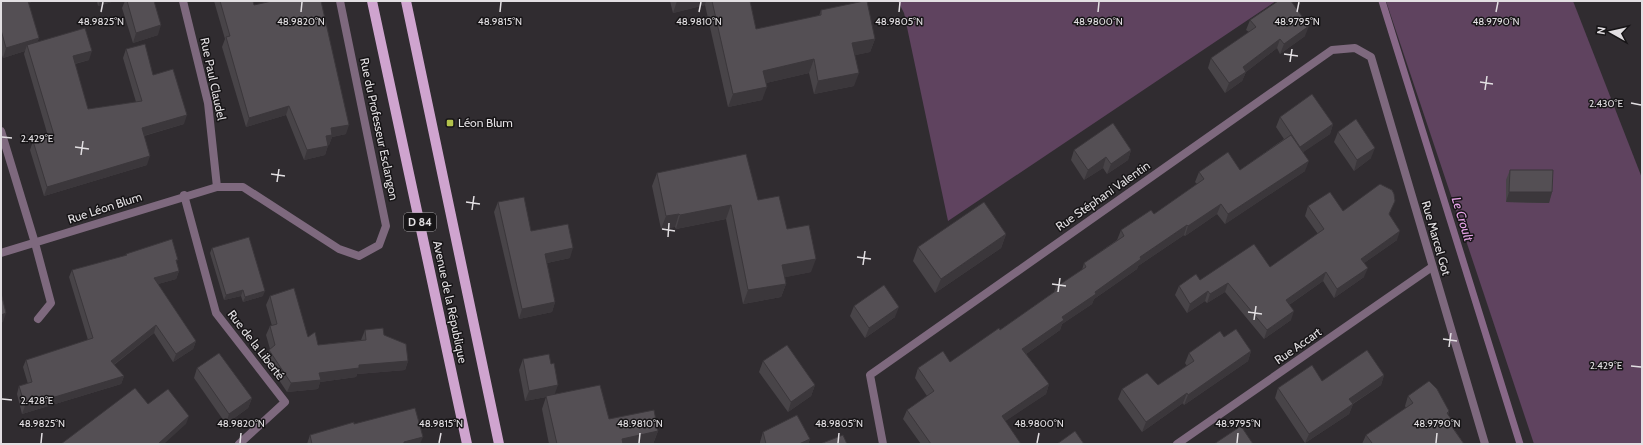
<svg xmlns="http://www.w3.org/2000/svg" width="1643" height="445" viewBox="0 0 1643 445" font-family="Cabin,sans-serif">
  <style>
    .pitch { fill: #5f435f }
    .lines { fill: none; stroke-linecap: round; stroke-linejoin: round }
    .stream { stroke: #886888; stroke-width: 7 }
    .minor { stroke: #7e697e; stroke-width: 8 }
    .primary { stroke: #cfa4cf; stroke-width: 10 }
    .wall { fill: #484448 }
    .shaded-wall { fill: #3b373b }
    .building { fill: #544f54; stroke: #3b373b }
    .ticks { fill: none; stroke: #e2dfe2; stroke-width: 1.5 }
    .poi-dot { fill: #b3c24b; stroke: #171517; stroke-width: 1.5 }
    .labels { text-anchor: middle; stroke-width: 3; stroke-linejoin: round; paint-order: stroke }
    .shield { fill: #171517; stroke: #a5a2a5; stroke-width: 1 }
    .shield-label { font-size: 11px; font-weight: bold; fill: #e2dfe2 }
    .street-label { font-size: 12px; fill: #e2dfe2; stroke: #171517 }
    .poi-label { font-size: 12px; fill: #e2dfe2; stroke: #171517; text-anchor: start }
    .water-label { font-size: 13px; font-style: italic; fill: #e8a4e9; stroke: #171517 }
    .ticks-label { font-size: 10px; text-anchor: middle; fill: #e2dfe2; stroke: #171517; stroke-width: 3; stroke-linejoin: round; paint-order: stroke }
  </style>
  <rect width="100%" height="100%" fill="#302c30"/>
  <!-- pitch -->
  <g class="pitch">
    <polygon points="898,1 1276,1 948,221 904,13"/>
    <polygon points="1386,1 1573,1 1642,178 1642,444 1534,444"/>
  </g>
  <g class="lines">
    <!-- stream -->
    <polyline class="stream" points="1382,1 1520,444"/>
    <!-- minor -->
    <g class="minor">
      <polyline points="183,1 208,103 217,187"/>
      <polyline points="1,131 35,243 51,303 38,319"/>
      <polyline points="184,195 216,313 285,402 239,444"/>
      <polyline points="1,253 217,187 243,187 339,249 359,256 379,245 386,226 340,1"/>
      <polyline points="883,444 870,375 1332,50 1355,48 1371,57 1485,444"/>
      <polyline points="1177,444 1432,267"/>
    </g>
    <!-- primary -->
    <g class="primary">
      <polyline points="372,1 467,444"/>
      <polyline points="406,1 499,444"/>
    </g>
  </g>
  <!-- wall -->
  <g class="wall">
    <polygon points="1,1 35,1 28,3 39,38 37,42 89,60 75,64 88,109 136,102 123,58 126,49 153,75 184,124 144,136 147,165 44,196 30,150 33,141 48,136 24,54 25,51 3,58 1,52"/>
    <polygon points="97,1 115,1 98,6"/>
    <polygon points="125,1 127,1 158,35 133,43 122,8"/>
    <polygon points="214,1 253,1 254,5 346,134 332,137 329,145 328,145 325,155 304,160 286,115 246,127 222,47 225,39"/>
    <polygon points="670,1 750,1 756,29 819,16 821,10 875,39 870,52 855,55 854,86 814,94 809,73 766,83 762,100 728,107 705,5 673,13"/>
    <polygon points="1250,20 1305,36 1280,54 1277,48 1246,72 1242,81 1225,93 1208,68 1211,58 1249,32 1246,30"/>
    <polygon points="1280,117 1333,124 1330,134 1303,152 1305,171 1225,224 1217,214 1185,236 1184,235 1138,266 1137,269 1094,299 1092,304 1062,324 1060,330 1026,354 1049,384 1046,394 1005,421 1021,444 921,444 903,419 907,410 927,396 915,378 918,368 950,362 1000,330 1054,292 1056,287 1082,270 1084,263 1117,240 1121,230 1154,214 1197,184 1195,182 1199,172 1240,170 1284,139 1276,127"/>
    <polygon points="1338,132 1371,158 1354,171 1334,142"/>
    <polygon points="1074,150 1131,150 1128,160 1107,174 1103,168 1084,180 1071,160"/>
    <polygon points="1510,170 1552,192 1549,203 1506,202 1506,180"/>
    <polygon points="657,173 758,200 787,229 811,272 785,277 786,284 781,297 743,304 726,219 676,229 675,227 661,229 652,186"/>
    <polygon points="498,202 531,231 570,258 547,263 555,302 552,312 519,319 494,212"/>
    <polygon points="1308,206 1343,211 1391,210 1389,215 1397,240 1364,263 1364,277 1334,298 1323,281 1289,305 1291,320 1264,339 1225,292 1207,303 1205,301 1187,313 1175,295 1179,286 1200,280 1270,267 1318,234 1305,216"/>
    <polygon points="1006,234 1001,248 935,293 913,261 918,247"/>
    <polygon points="212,248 263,296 243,302 241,296 224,300 210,253"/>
    <polygon points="126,254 176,264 179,271 176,279 158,284 196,341 193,349 173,362 154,333 114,365 124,376 121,384 22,414 17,394 19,386 28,384 23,367 26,360 88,340 69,277 72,270 125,256"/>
    <polygon points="270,296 308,337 318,345 361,340 365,330 384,335 408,361 405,370 357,374 356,377 320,382 318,389 287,392 265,359 269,350 270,349 266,335 270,326 272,326 266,305"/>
    <polygon points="854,306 895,317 865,338 850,316"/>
    <polygon points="1224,337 1251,351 1248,361 1184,405 1183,403 1142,432 1118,399 1122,389 1158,385 1187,366 1185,363 1189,353"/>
    <polygon points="523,359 554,394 609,419 658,431 653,444 549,444 542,409 546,397 525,401 519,370"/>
    <polygon points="763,361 815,385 811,396 788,412 759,372"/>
    <polygon points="197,368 252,398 248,408 226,424 194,378"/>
    <polygon points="1384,375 1381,385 1353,404 1349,414 1305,443 1275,398 1278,388 1322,381"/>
    <polygon points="1408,396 1449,411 1448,415 1453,422 1452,426 1464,444 1362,444 1366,435 1406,408 1405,406"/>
    <polygon points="354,424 420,444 307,444 310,435"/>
    <polygon points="763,432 810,439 808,444 760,444 760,442"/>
  </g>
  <!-- shaded-wall -->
  <g class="shaded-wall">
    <polygon points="24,1 35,1 22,5"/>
    <polygon points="100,1 115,1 98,6"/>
    <polygon points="677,1 706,1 705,5 673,13"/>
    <polygon points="161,25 158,35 133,43 136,33"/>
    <polygon points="1309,26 1305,36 1280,54 1284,44"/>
    <polygon points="39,38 35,48 27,45 25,51 3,58 6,48"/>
    <polygon points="875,39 870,52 847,57 852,43"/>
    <polygon points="1280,39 1277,48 1246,72 1242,81 1225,93 1229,83 1243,67"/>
    <polygon points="92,51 89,60 69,65 73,56"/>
    <polygon points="814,59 809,73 758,85 763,71"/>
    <polygon points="859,73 854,86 814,94 818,81"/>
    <polygon points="767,87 762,100 728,107 733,94"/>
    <polygon points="289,106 286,115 246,127 249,118"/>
    <polygon points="187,115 184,124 139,137 142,128"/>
    <polygon points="1333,124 1330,134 1296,157 1300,147"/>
    <polygon points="349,125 346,134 332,137 329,145 322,146 326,136 331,128"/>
    <polygon points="328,146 325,155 304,160 307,150"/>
    <polygon points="1375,148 1371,158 1354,171 1357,160"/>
    <polygon points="1131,150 1128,160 1107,174 1111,164"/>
    <polygon points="150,156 147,165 44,196 47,187"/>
    <polygon points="1106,157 1103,168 1084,180 1088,170"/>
    <polygon points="1309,161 1305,171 1225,224 1228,214"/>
    <polygon points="1509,192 1552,192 1549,203 1506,202"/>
    <polygon points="1221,204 1217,214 1185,236 1188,226"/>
    <polygon points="731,205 726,219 676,229 680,215"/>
    <polygon points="679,214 675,227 661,229 666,216"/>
    <polygon points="1187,225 1184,235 1138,266 1137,269 1094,299 1092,304 1062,324 1060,330 1019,359 1022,349 1062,317 1140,257"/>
    <polygon points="1400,231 1397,240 1357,268 1361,259"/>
    <polygon points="1006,234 1001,248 935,293 941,279"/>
    <polygon points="573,248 570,258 542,264 545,254"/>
    <polygon points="816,259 811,272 777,279 782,265"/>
    <polygon points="1368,268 1364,277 1334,298 1337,289"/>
    <polygon points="179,271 176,279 151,286 154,278"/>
    <polygon points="1326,272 1323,281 1283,309 1286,300"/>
    <polygon points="1228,283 1225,292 1207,303 1210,294"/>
    <polygon points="786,284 781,297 743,304 748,290"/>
    <polygon points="243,290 241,296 224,300 226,295"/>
    <polygon points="265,291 263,296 243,302 245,297"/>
    <polygon points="1208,291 1205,301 1187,313 1190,304"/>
    <polygon points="555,302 552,312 519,319 522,309"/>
    <polygon points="899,307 895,317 865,338 869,328"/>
    <polygon points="1294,311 1291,320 1264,339 1267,330"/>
    <polygon points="6,313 3,322 1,323 1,315"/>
    <polygon points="156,325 154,333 108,369 111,361"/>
    <polygon points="196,341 193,349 173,362 176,354"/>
    <polygon points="1251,351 1248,361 1184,405 1188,395"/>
    <polygon points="408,361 405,370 357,374 356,377 320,382 318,389 287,392 291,383 319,373 359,365"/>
    <polygon points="1384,375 1381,385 1346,408 1349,399"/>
    <polygon points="124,376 121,384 22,414 25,406"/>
    <polygon points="1049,384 1046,394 998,426 1002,416"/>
    <polygon points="558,385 554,396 546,396 546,397 525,401 529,391"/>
    <polygon points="815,385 811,396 788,412 791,402"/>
    <polygon points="1187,393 1183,403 1142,432 1146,422"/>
    <polygon points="252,398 248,408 226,424 229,414"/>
    <polygon points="1353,404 1349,414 1305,443 1309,434"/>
    <polygon points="189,416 186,424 164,444 158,444"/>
    <polygon points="658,431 653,444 620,444 622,439"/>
    <polygon points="423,437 420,444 403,444 404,442"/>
    <polygon points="810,439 808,444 799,444"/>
  </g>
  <!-- building -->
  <g class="building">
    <polygon points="1,1 28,1 39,38 6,48 1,30"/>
    <polygon points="127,1 154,1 161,25 136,33"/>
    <polygon points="220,1 253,1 254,5 272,1 321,1 349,125 331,128 332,135 326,136 328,146 307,150 289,106 249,118 226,37 230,36"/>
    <polygon points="712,1 750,1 756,29 821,15 821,10 864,1 867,1 875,39 852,43 859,73 818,81 814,59 763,71 767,87 733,94"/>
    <polygon points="1278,1 1291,1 1309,26 1284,44 1280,39 1243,67 1246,72 1229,83 1211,58 1256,27 1250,20"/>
    <polygon points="85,28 92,51 73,56 88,109 142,101 126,49 145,44 153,75 173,69 187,115 142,128 150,156 47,187 33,141 54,135 27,45"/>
    <polygon points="1312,94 1333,124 1300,147 1280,117"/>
    <polygon points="1356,119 1375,148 1357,160 1338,132"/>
    <polygon points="1113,123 1131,150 1111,164 1106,157 1088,170 1074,150"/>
    <polygon points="1291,135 1309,161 1228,214 1221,204 1188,226 1187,225 1140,257 1141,259 1095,292 1096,294 1062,317 1064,320 1022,349 1049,384 1002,416 1021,444 931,444 907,410 934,391 918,368 943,351 950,362 999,328 1000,330 1057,290 1056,287 1086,267 1084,263 1124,236 1121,230 1151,210 1154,214 1204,179 1199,172 1228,152 1240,170"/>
    <polygon points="746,154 758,200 779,196 787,229 809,225 816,259 782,265 786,284 748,290 731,205 680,215 679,214 666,216 657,173"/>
    <polygon points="1510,170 1553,170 1552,192 1509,192"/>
    <polygon points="1380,184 1392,190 1394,194 1395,201 1389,214 1400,231 1361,259 1368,268 1337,289 1326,272 1286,300 1294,311 1267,330 1228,283 1210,294 1208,291 1190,304 1179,286 1196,274 1200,280 1254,244 1270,267 1324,229 1308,206 1330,192 1343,211"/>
    <polygon points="524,197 531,231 568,224 573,248 545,254 555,302 522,309 498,202"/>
    <polygon points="984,202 1006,234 941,279 918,247"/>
    <polygon points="249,237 265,291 245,297 243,290 226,295 212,248"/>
    <polygon points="172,239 178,260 176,260 179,271 154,278 196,341 176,354 156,325 111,361 124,376 25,406 19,386 32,382 26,360 93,338 72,270 127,255 126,254"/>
    <polygon points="884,285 899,307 869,328 854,306"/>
    <polygon points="294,288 308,337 315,332 318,345 366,340 365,330 383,328 384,335 406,344 408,361 359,365 359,368 319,373 321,380 291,383 269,350 275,345 270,326 277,324 270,296"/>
    <polygon points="1,293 6,313 1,315"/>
    <polygon points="1236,329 1251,351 1188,395 1187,393 1146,422 1122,389 1147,373 1158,385 1194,361 1189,353 1220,331 1224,337"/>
    <polygon points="787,345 815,385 791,402 763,361"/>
    <polygon points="1367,350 1384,375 1349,399 1353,404 1309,434 1278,388 1312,365 1322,381"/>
    <polygon points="219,353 252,398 229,414 197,368"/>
    <polygon points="549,354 551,364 554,363 558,385 529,391 523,359"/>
    <polygon points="1429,381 1437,389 1449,411 1447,413 1453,422 1450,424 1464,444 1371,444 1372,443 1366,435 1413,403 1408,396"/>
    <polygon points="600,385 609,419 654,410 658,431 622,439 623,444 557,444 546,396"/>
    <polygon points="135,388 148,404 168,389 189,416 158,444 61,444"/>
    <polygon points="415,408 423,437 404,442 404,444 312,444 310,435 354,422 354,424"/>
    <polygon points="797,415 810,439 799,444 766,444 763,432"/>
    <polygon points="1241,426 1253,444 1214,444"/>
    <polygon points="1075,431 1084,444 1057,444"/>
    <polygon points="843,435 847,444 820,444"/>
  </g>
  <!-- ticks -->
  <path class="ticks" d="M 101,12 L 103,2M 301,12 L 302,2M 500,12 L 501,2M 699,12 L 701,2M 899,12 L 900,2M 1098,12 L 1099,2M 1297,12 L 1299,2M 1496,12 L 1498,2M 1284,54 L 1298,56M 1290,62 L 1292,49M 1480,82 L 1493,84M 1485,90 L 1487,76M 1631,103 L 1641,105M 2,137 L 12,138M 75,147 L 89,149M 81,155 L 83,141M 271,174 L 285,176M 277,182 L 279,169M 466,202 L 480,204M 472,210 L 474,196M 662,229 L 675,231M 668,237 L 669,223M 857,257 L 871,259M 863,265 L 865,251M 1052,284 L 1066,286M 1058,292 L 1060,278M 1248,312 L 1262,314M 1254,320 L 1256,306M 1443,339 L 1457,341M 1449,347 L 1451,333M 1631,366 L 1641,367M 2,399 L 12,400M 41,443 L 42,433M 240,443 L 241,433M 439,443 L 441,433M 639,443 L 640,433M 838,443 L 839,433M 1037,443 L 1039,433M 1237,443 L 1238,433M 1436,443 L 1437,433"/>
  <!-- markers -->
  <rect class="poi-dot" x="446" y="119" width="8" height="8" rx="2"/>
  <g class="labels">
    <!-- shield labels -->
    <rect class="shield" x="404" y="213" width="32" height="18" rx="3"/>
    <g class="shield-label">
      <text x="420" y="226">D 84</text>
    </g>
    <!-- street labels -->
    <g class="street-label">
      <text transform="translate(213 79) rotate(78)" y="4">Rue Paul Claudel</text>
      <text transform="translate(379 129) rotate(78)" y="4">Rue du Professeur Esclangon</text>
      <text transform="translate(1103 196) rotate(-35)" y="4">Rue Stéphani Valentin</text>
      <text transform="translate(105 208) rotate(-18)" y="4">Rue Léon Blum</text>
      <text transform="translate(1436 238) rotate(74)" y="4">Rue Marcel Got</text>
      <text transform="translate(450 302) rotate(78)" y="4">Avenue de la République</text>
      <text transform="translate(256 345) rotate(52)" y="4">Rue de la Liberté</text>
      <text transform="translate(1298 346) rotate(-35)" y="4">Rue Accart</text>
    </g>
    <!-- poi labels -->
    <g class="poi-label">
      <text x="458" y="127">Léon Blum</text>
    </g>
    <!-- water labels -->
    <g class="water-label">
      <text transform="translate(1463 219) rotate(73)" y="5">Le Croult</text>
    </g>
  </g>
  <g class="ticks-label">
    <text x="101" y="25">48.9825°N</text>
    <text x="301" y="25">48.9820°N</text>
    <text x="500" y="25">48.9815°N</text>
    <text x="699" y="25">48.9810°N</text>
    <text x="899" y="25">48.9805°N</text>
    <text x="1098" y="25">48.9800°N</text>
    <text x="1297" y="25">48.9795°N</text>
    <text x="1496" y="25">48.9790°N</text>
    <text x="1606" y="107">2.430°E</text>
    <text x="37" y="142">2.429°E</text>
    <text x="1606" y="369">2.429°E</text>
    <text x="37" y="404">2.428°E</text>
    <text x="42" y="427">48.9825°N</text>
    <text x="241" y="427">48.9820°N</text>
    <text x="441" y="427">48.9815°N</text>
    <text x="640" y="427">48.9810°N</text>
    <text x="839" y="427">48.9805°N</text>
    <text x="1039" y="427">48.9800°N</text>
    <text x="1238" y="427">48.9795°N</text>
    <text x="1437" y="427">48.9790°N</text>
  </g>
  <!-- border -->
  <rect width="1643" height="445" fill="none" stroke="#e2dfe2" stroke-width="4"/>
  <!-- north arrow -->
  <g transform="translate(1611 32) rotate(278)" stroke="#171517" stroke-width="3" paint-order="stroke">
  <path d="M0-3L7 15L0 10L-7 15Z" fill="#e2dfe2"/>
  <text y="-6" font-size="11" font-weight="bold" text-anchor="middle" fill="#e2dfe2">N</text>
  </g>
</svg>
